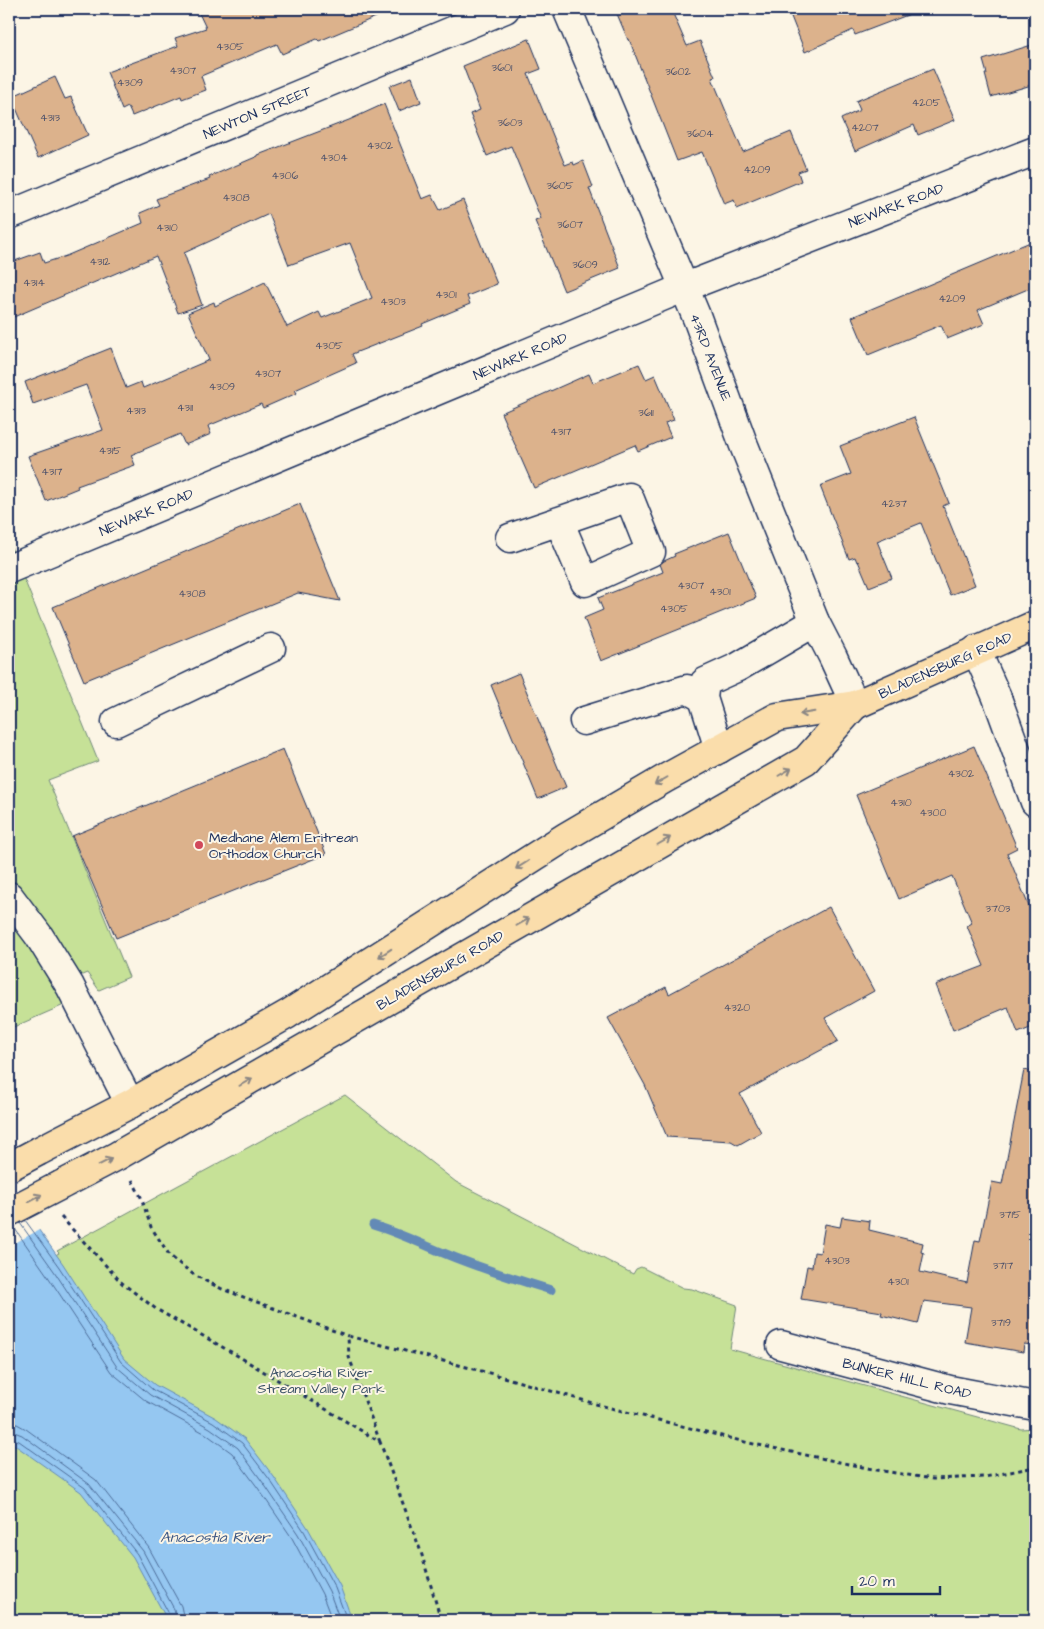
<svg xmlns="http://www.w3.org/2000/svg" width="1044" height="1629" viewBox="0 0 1044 1629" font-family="'Architects Daughter',sans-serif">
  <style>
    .green { fill: #c6e197; stroke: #70887a }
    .water { fill: #95c7f1; stroke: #648ab6 }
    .pier { fill: #fcf5e5 }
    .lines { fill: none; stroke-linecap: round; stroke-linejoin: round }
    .shore { stroke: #4c6c99; stroke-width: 1 }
    .stream { stroke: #648ab6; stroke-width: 9 }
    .building { fill: #dcb28c; stroke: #1b2f5e }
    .minor-casing { stroke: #1b2f5e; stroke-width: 31 }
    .major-casing { stroke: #1b2f5e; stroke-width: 31 }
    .path { stroke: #1b2f5e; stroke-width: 3; stroke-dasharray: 4 4; stroke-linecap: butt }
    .minor { stroke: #fcf5e5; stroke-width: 28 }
    .major { stroke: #faddab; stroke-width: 28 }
    .major-bridge-casing { stroke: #1b2f5e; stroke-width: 31; stroke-linecap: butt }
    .major-bridge { stroke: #faddab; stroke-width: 28 }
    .oneway { stroke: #8a8684 }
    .poi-dot { fill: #d1495b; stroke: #fcf5e5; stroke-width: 2 }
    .labels { text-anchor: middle; stroke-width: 4; stroke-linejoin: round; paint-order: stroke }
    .number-label { font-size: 11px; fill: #4b506a }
    .street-label { font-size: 14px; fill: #1b2f5e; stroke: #fcf5e5 }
    .poi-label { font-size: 14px; fill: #1b2f5e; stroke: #fcf5e5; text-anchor: start }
    .park-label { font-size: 14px; fill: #3d5369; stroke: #fcf5e5 }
    .water-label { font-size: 15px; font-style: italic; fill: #3a5583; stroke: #fcf5e5 }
  </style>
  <rect width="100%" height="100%" fill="#fcf5e5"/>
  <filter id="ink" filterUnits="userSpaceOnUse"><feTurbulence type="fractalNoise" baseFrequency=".02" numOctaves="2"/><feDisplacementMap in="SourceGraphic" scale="10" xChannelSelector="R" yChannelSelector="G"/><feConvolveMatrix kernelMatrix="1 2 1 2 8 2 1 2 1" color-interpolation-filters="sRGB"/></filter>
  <g filter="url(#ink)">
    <!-- green -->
    <g class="green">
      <polygon points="9,542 98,761 48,780 129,977 99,990 87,973 55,986 64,1005 9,1029"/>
      <polygon points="345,1095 456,1182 633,1274 636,1269 641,1267 683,1288 692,1289 737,1305 730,1349 1021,1429 1035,1428 1035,1620 9,1620 9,1280 59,1253 57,1251"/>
    </g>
    <!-- water -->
    <polygon class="water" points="9,1188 63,1264 124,1359 155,1385 216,1418 245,1439 274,1477 308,1528 340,1586 352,1620 165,1620 164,1614 133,1557 81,1492 9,1441"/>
    <!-- pier -->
    <polygon class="pier" points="9,1186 41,1229 9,1246"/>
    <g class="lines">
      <!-- shore -->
      <g class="shore">
        <polyline points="25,1220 59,1267 121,1362 153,1390 213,1422 242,1443 270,1480 304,1531 335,1588 347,1620"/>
        <polyline points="20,1223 54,1271 117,1367 150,1395 210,1428 238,1448 264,1484 298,1534 329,1591 340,1620"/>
        <polyline points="13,1226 47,1275 111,1372 146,1401 206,1434 232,1453 258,1488 292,1538 322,1594 332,1620"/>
        <polyline points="9,1423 17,1424 26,1429 96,1480 149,1548 181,1606 184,1620"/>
        <polyline points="9,1430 22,1435 89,1484 143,1551 174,1609 176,1620"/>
        <polyline points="9,1437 19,1441 85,1488 137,1554 168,1612 170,1620"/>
      </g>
      <!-- stream -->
      <path class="stream" d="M 373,1225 C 396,1232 418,1242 441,1252 C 477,1267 514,1279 551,1290"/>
    </g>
    <!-- building -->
    <g class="building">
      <polygon points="197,9 395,9 319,41 317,39 282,54 277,44 201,76 206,90 182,99 181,96 132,116 128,107 122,110 107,72 178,46 175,38 206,28"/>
      <polygon points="615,9 671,9 687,46 700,41 715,77 712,78 743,152 791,132 806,169 798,172 801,181 737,208 734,200 724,204 702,152 677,161 629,39 628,40"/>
      <polygon points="788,9 917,9 918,11 855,35 853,30 805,52"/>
      <polygon points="529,39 541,69 528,74 565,165 573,162 574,165 583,161 593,187 589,188 620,268 564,291 535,221 541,219 511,146 487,156 470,114 480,110 463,66"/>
      <polygon points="1035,44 1035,84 991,97 985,74 987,74 983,60"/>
      <polygon points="933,69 955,120 918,135 914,125 855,151 841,119 860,110 856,101"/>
      <polygon points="55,77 65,99 71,97 88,135 38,158 11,97"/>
      <polygon points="412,77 421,102 399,111 389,86"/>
      <polygon points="384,104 422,199 432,195 440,210 463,200 497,284 467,296 470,304 422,324 423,326 352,354 356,363 295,390 297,393 263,408 261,404 208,426 211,434 185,445 180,434 131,455 135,465 77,486 78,488 46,501 28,456 103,430 86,385 33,404 25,382 111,348 126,388 141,382 143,388 209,360 188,313 214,302 215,306 265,282 287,327 319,312 322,318 372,298 350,243 289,265 269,214 184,253 202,305 178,313 156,256 9,319 9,263 40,252 44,263 66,256 143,223 140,213 159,205 156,199 210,179 209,177 258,156 258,155 349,120"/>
      <polygon points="1035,240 1035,286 978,310 984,324 947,339 941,325 868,355 852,317"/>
      <polygon points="639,364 646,379 655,375 674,420 665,423 671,437 638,451 635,445 534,488 501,413 589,374 593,383"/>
      <polygon points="914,417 949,503 943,506 975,585 950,595 921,523 877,541 892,578 869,587 858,561 857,562 855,557 849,559 820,486 851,474 840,446"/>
      <polygon points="300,504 340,601 298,593 84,681 53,607"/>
      <polygon points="729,532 756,598 601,661 584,618 603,610 598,598 663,572 660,564 664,561 675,556 674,554"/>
      <polygon points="519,673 566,787 538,799 491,685"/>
      <polygon points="974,746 1017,848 1007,853 1035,921 1035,1026 1018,1033 1008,1007 953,1030 935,985 984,966 967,926 972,923 952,876 899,899 856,795"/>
      <polygon points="283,749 326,854 116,938 72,836"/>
      <polygon points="829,907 874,991 825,1018 838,1041 740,1094 761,1132 738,1145 731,1141 667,1137 645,1085 608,1018 666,987 669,994"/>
      <polygon points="1024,1070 1035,1072 1035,1300 1032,1321 1035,1322 1035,1325 1032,1345 1024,1344 1023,1352 965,1342 971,1307 924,1301 918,1324 881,1315 882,1312 801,1299 807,1266 812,1267 814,1252 820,1253 825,1224 840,1227 842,1217 870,1221 869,1230 923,1243 921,1252 924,1253 920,1272 967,1283 975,1240 980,1241 992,1182 1002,1184"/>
    </g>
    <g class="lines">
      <!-- minor casing -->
      <g class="minor-casing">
        <g id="minor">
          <polyline points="567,9 697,318 743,443 815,622 833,657 855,705"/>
          <polyline points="9,215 505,9"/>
          <polyline points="510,538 629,497 651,552 585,582 559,521"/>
          <polyline points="9,569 683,288 1035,151"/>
          <polyline points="976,650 996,695 1035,802"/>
          <polyline points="584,721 687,689 703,698"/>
          <polyline points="116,722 271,648"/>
          <polyline points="719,749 703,698 705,682 738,667 815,622"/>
          <polyline points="9,896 39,936 70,986 130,1104"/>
          <polyline points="781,1345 950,1390 1035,1406"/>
        </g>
      </g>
      <!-- major casing -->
      <g class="major-casing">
        <g id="major">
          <polyline points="39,1151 130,1104 288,1014 567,836 666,778 777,717 855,705 1035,625"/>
          <polyline points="61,1185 117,1156 806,760 855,705"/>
        </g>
      </g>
      <!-- path -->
      <g class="path">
        <polyline points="132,1180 141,1197 151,1227 170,1256 194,1275 222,1289 348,1336"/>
        <polyline points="61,1217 122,1283 156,1309 238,1356 380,1442 421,1552 441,1620"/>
        <polyline points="380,1442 349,1357 348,1336 493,1374 599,1405 749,1443 877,1470 933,1479 985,1477 1035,1467"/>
      </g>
      <!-- minor -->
      <use href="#minor" class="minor"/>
      <!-- major -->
      <use href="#major" class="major"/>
      <!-- major-bridge casing -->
      <g class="major-bridge-casing">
        <g id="major-bridge">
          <polyline points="9,1167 39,1151"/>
          <polyline points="9,1212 61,1185"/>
        </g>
      </g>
      <!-- major-bridge -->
      <use href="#major-bridge" class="major-bridge"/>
    </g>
    <!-- one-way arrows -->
    <defs><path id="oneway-shaft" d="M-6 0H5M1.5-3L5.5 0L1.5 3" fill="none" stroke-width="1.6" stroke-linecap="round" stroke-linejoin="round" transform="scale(1.25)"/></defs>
    <g class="oneway">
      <use href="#oneway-shaft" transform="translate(807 713) rotate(171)"/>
      <use href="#oneway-shaft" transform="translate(785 772) rotate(-30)"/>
      <use href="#oneway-shaft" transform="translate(661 781) rotate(150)"/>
      <use href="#oneway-shaft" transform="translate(664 841) rotate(-30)"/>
      <use href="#oneway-shaft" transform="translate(522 865) rotate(148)"/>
      <use href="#oneway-shaft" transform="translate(523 922) rotate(-30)"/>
      <use href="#oneway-shaft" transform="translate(385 953) rotate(147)"/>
      <use href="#oneway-shaft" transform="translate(246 1082) rotate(-30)"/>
      <use href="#oneway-shaft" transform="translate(105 1162) rotate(-27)"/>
      <use href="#oneway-shaft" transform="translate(35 1198) rotate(-28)"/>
    </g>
  </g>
  <!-- markers -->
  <circle class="poi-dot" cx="199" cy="845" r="5"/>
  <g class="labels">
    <!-- number labels -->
    <g class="number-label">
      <text x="230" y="50">4305</text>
      <text x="502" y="71">3601</text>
      <text x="183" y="74">4307</text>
      <text x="678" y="75">3602</text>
      <text x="130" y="86">4309</text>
      <text x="926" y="106">4205</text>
      <text x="50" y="121">4313</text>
      <text x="510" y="126">3603</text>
      <text x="865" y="131">4207</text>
      <text x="700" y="137">3604</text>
      <text x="380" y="149">4302</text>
      <text x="334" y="161">4304</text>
      <text x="757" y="173">4209</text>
      <text x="285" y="179">4306</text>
      <text x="560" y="189">3605</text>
      <text x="236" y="201">4308</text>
      <text x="570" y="228">3607</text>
      <text x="167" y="231">4310</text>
      <text x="100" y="265">4312</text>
      <text x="585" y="268">3609</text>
      <text x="34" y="286">4314</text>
      <text x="446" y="298">4301</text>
      <text x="952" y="302">4209</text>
      <text x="393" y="305">4303</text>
      <text x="329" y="349">4305</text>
      <text x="268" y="377">4307</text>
      <text x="222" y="390">4309</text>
      <text x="185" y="411">4311</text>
      <text x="136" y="414">4313</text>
      <text x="646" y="416">3611</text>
      <text x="561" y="435">4317</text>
      <text x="110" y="454">4315</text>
      <text x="52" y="475">4317</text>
      <text x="894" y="507">4237</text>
      <text x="691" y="589">4307</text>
      <text x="720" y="595">4301</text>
      <text x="192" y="597">4308</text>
      <text x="674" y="612">4305</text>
      <text x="961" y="777">4302</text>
      <text x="901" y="806">4310</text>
      <text x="933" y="816">4300</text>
      <text x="998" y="912">3703</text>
      <text x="737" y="1011">4320</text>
      <text x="1010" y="1218">3715</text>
      <text x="837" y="1264">4303</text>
      <text x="1003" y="1269">3717</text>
      <text x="898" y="1285">4301</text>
      <text x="1001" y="1326">3719</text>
    </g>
    <!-- street labels -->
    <g class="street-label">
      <text transform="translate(257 112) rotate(-23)" y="5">NEWTON STREET</text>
      <text transform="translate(896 205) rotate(-21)" y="5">NEWARK ROAD</text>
      <text transform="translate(520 356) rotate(-23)" y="5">NEWARK ROAD</text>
      <text transform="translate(711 357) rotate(69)" y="5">43RD AVENUE</text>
      <text transform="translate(146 512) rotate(-23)" y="5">NEWARK ROAD</text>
      <text transform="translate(945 665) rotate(-24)" y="5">BLADENSBURG ROAD</text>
      <text transform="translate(440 970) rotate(-30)" y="5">BLADENSBURG ROAD</text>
      <text transform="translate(907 1378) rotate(14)" y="5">BUNKER HILL ROAD</text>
    </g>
    <!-- poi labels -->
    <g class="poi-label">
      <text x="209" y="842">Medhane Alem Eritrean<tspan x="209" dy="16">Orthodox Church</tspan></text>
    </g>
    <!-- park labels -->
    <g class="park-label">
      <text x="321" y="1377">Anacostia River<tspan x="321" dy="16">Stream Valley Park</tspan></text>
    </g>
    <!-- water labels -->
    <g class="water-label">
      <text x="215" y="1542">Anacostia River</text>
    </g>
  </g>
  <!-- margin -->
  <rect width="1044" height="1629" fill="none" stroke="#fcf5e5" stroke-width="30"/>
  <rect x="15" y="15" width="1014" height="1599" fill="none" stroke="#1b2f5e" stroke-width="2" filter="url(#ink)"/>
  <!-- scale -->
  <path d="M852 1586v8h88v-8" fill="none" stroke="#1b2f5e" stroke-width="2.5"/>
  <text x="859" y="1586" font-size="15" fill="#1b2f5e" stroke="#fcf5e5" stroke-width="4" paint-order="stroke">20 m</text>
</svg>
